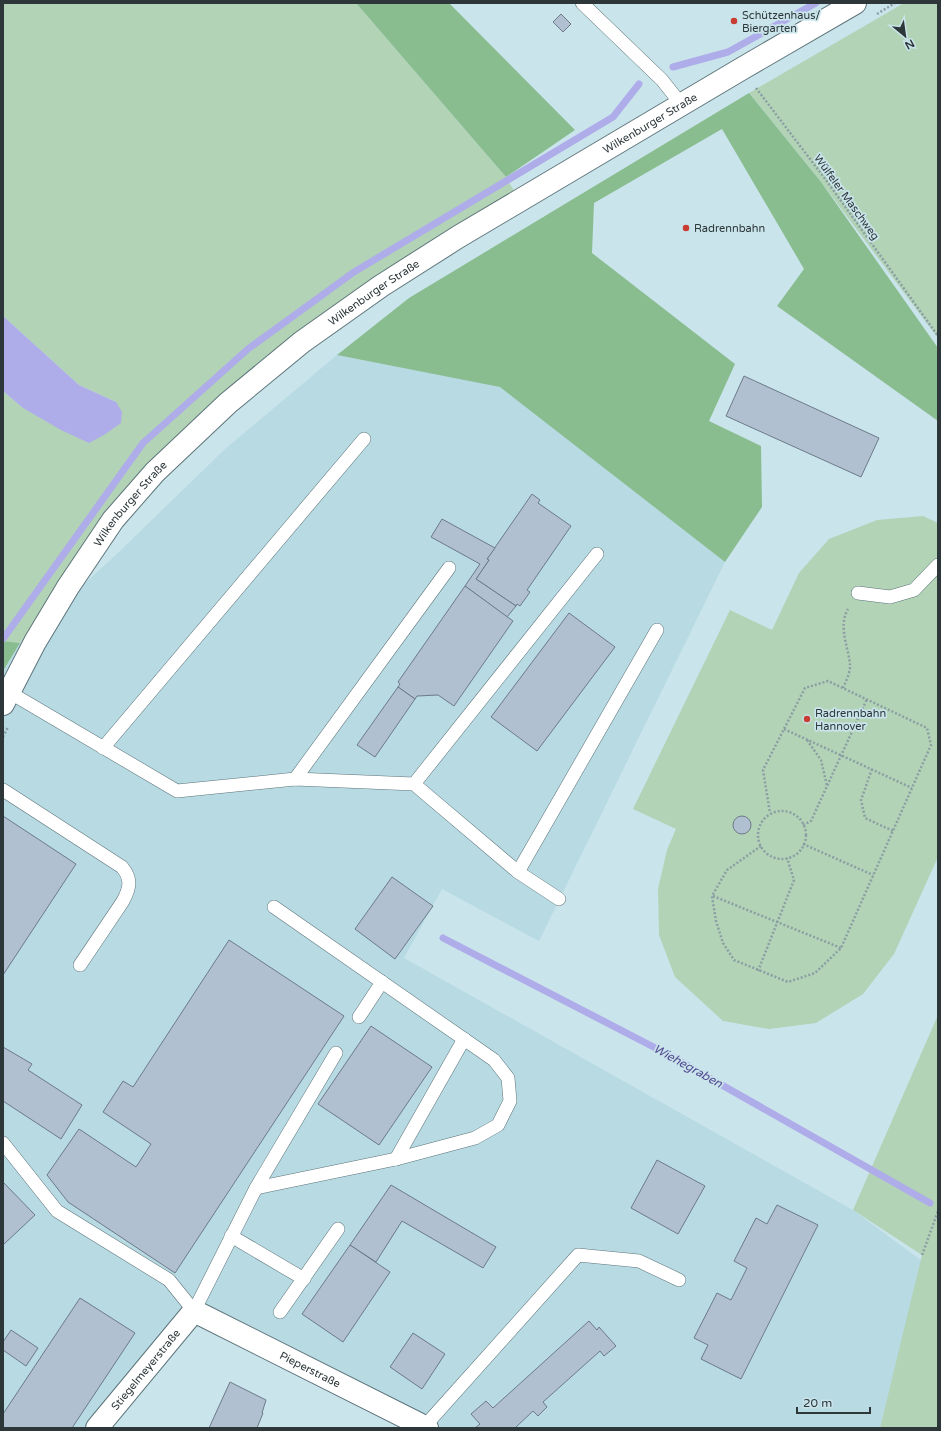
<svg xmlns="http://www.w3.org/2000/svg" width="941" height="1431" viewBox="0 0 941 1431" font-family="'Varela Round',sans-serif">
  <style>
    .built { fill: #b7dae3 }
    .green { fill: #b2d3b6 }
    .forest { fill: #89bd90 }
    .water { fill: #afade9 }
    .lines { fill: none; stroke-linecap: round; stroke-linejoin: round }
    .stream { stroke: #afade9; stroke-width: 7 }
    .building { fill: #b1c0d0; stroke: #6c7a89 }
    .lane-casing { stroke: #5d747a; stroke-width: 14 }
    .street-casing { stroke: #5d747a; stroke-width: 24 }
    .secondary-casing { stroke: #5d747a; stroke-width: 24 }
    .path { stroke: #8b9ea4; stroke-width: 2.5; stroke-dasharray: 2 2; stroke-linecap: butt }
    .lane { stroke: #fff; stroke-width: 13 }
    .street { stroke: #fff; stroke-width: 22 }
    .secondary { stroke: #fff; stroke-width: 22 }
    .poi-dot { fill: #c93c31; stroke: #cae4eb; stroke-width: 1.5 }
    .labels { text-anchor: middle; stroke-width: 3.5; stroke-linejoin: round; paint-order: stroke }
    .poi-label { font-size: 11px; fill: #2d373a; stroke: #cae4eb; text-anchor: start }
    .street-label { font-size: 11px; fill: #2d373a; stroke: #cae4eb }
    .water-label { font-size: 12px; font-style: italic; fill: #524b93; stroke: #cae4eb }
  </style>
  <rect width="100%" height="100%" fill="#cae4eb"/>
  <!-- built -->
  <polygon class="built" points="337,355 500,386 725,562 539,941 442,889 404,958 853,1210 922,1261 880,1428 440,1428 204,1308 105,1428 3,1428 3,671 20,643 121,550 225,449"/>
  <!-- green -->
  <g class="green">
    <polygon points="3,3 356,3 506,177 520,201 228,403 20,643 3,641 3,391 23,408 116,402 79,385 3,316"/>
    <polygon points="904,3 938,3 938,338 821,182 749,93"/>
    <polygon points="923,516 938,523 938,857 894,954 863,994 816,1023 769,1029 723,1021 675,977 659,935 658,889 667,850 676,829 633,809 730,610 772,630 799,573 829,539 877,520"/>
    <polygon points="938,1015 938,1428 880,1428 922,1255 853,1210"/>
  </g>
  <!-- forest -->
  <g class="forest">
    <polygon points="356,3 449,3 575,130 506,177"/>
    <polygon points="749,93 821,182 938,348 938,421 777,306 804,269 722,129 594,203 592,253 735,364 709,421 761,446 762,507 725,562 500,387 337,355 409,298"/>
    <polygon points="3,641 20,643 3,671"/>
  </g>
  <!-- water -->
  <polygon class="water" points="3,316 79,385 116,402 122,412 121,423 104,435 89,443 61,430 23,408 3,391"/>
  <g class="lines">
    <!-- stream -->
    <g class="stream">
      <polyline points="673,67 728,52 816,3"/>
      <polyline points="3,639 143,443 248,349 354,272 613,117 639,84"/>
      <polyline points="443,938 669,1055 930,1203"/>
    </g>
  </g>
  <!-- building -->
  <g class="building">
    <polygon points="561,14 571,24 563,32 553,22"/>
    <polygon points="744,376 879,438 861,477 726,416"/>
    <polygon points="532,494 540,500 538,503 571,526 527,590 530,592 520,606 517,604 516,606 476,579 489,560 487,559"/>
    <polygon points="442,519 495,548 487,559 489,560 476,579 516,606 507,617 465,586 480,564 431,537"/>
    <polygon points="465,586 513,621 454,706 438,695 417,696 415,699 398,687 400,684 398,682"/>
    <polygon points="569,613 615,647 537,751 491,717"/>
    <polygon points="398,687 415,699 375,757 357,745"/>
    <circle cx="742" cy="825" r="9"/>
    <polygon points="3,816 76,864 3,975"/>
    <polygon points="392,877 433,906 395,959 355,929"/>
    <polygon points="229,940 344,1016 175,1273 68,1202 47,1175 79,1129 136,1167 151,1144 103,1112 123,1081 133,1087"/>
    <polygon points="371,1026 432,1067 379,1145 318,1104"/>
    <polygon points="3,1047 32,1064 28,1070 82,1105 61,1139 3,1101"/>
    <polygon points="657,1160 705,1186 678,1234 631,1208"/>
    <polygon points="3,1182 35,1215 3,1245"/>
    <polygon points="391,1185 496,1247 483,1268 402,1221 376,1262 350,1245"/>
    <polygon points="777,1205 818,1225 741,1379 701,1359 708,1345 694,1338 717,1293 731,1300 747,1268 734,1261 756,1218 767,1224"/>
    <polygon points="350,1245 390,1272 343,1342 302,1314"/>
    <polygon points="80,1298 135,1333 72,1428 3,1428 3,1414"/>
    <polygon points="589,1321 597,1330 599,1327 616,1346 604,1356 600,1351 543,1402 547,1407 538,1416 533,1411 515,1428 475,1428 480,1424 471,1414 486,1401 493,1408"/>
    <polygon points="11,1330 38,1348 26,1366 3,1350 3,1342"/>
    <polygon points="413,1333 445,1354 422,1389 390,1367"/>
    <polygon points="230,1382 266,1400 262,1413 263,1413 257,1428 209,1428"/>
  </g>
  <g class="lines">
    <!-- lane casing -->
    <g class="lane-casing">
      <g id="lane">
        <polyline points="582,3 662,80 681,104"/>
        <polyline points="858,593 890,597 914,590 938,565"/>
        <polyline points="9,692 177,791 295,779 414,784 518,872 559,899"/>
        <polyline points="103,748 364,439"/>
        <polyline points="295,779 449,568"/>
        <polyline points="414,784 597,554"/>
        <path d="M 3,790 L 122,867 C 132,879 130,888 123,901 L 80,965"/>
        <polyline points="518,872 657,630"/>
        <polyline points="359,1017 382,982"/>
        <polyline points="3,1143 57,1211 169,1280 194,1311 256,1188 336,1053"/>
        <polyline points="396,1159 464,1039"/>
        <polyline points="256,1188 396,1159 475,1138 498,1125 510,1101 508,1078 494,1060 274,907"/>
        <polyline points="231,1236 304,1279"/>
        <polyline points="280,1312 338,1229"/>
        <polyline points="424,1427 578,1255 639,1261 679,1280"/>
      </g>
    </g>
    <!-- street casing -->
    <g class="street-casing">
      <g id="street">
        <path id="s1" d="M 97,1428 L 194,1311 L 427,1428"/>
      </g>
    </g>
    <!-- secondary casing -->
    <g class="secondary-casing">
      <g id="secondary">
        <path id="s2" d="M 3,704 L 35,642 L 68,587 L 113,520 L 155,472 L 228,403 L 302,342 L 381,286 L 458,237 L 743,68 L 855,3"/>
      </g>
    </g>
    <!-- path -->
    <g class="path">
      <polyline points="877,14 895,3"/>
      <polyline points="756,88 826,180 938,336"/>
      <path d="M 843,688 C 846,681 851,671 850,664 C 848,646 838,626 848,609"/>
      <polyline points="784,729 912,788"/>
      <polyline points="3,737 8,727"/>
      <polyline points="807,740 821,760 827,786"/>
      <polyline points="872,769 861,800 865,818 893,831"/>
      <circle cx="782" cy="835" r="24"/>
      <polyline points="803,825 811,821 867,699"/>
      <polyline points="803,844 873,875"/>
      <polyline points="761,846 727,870 712,896 716,921 723,943 734,960 788,982 815,973 841,948 931,745 927,728 828,681 805,688 763,770 770,813"/>
      <polyline points="713,896 841,948"/>
      <polyline points="758,971 794,880 787,858"/>
      <polyline points="922,1255 938,1211"/>
    </g>
    <!-- lane -->
    <use href="#lane" class="lane"/>
    <!-- street -->
    <use href="#street" class="street"/>
    <!-- secondary -->
    <use href="#secondary" class="secondary"/>
  </g>
  <!-- markers -->
  <g class="poi-dot">
    <circle cx="734" cy="21" r="4"/>
    <circle cx="686" cy="228" r="4"/>
    <circle cx="807" cy="719" r="4"/>
  </g>
  <g class="labels">
    <!-- poi labels -->
    <g class="poi-label">
      <text x="742" y="19">Schützenhaus/<tspan x="742" dy="13">Biergarten</tspan></text>
      <text x="694" y="232">Radrennbahn</text>
      <text x="815" y="717">Radrennbahn<tspan x="815" dy="13">Hannover</tspan></text>
    </g>
    <!-- street labels -->
    <g class="street-label">
      <text dy="4" stroke="none"><textPath href="#s2" startOffset="886">Wilkenburger Straße</textPath></text>
      <text transform="translate(847 197) rotate(54)" y="4">Wülfeler Maschweg</text>
      <text dy="4" stroke="none"><textPath href="#s2" startOffset="562">Wilkenburger Straße</textPath></text>
      <text dy="4" stroke="none"><textPath href="#s2" startOffset="238">Wilkenburger Straße</textPath></text>
      <text dy="4" stroke="none"><textPath href="#s1" startOffset="76">Stiegelmeyerstraße</textPath></text>
      <text dy="4" stroke="none"><textPath href="#s1" startOffset="282">Pieperstraße</textPath></text>
    </g>
    <!-- water labels -->
    <g class="water-label">
      <text transform="translate(688 1066) rotate(29)" y="4">Wiehegraben</text>
    </g>
  </g>
  <!-- border -->
  <rect width="941" height="1431" fill="none" stroke="#2d373a" stroke-width="8"/>
  <!-- north arrow -->
  <g transform="translate(905 36) rotate(151)" stroke="#cae4eb" stroke-width="3" paint-order="stroke">
  <path d="M0-3L7 15L0 10L-7 15Z" fill="#2d373a"/>
  <text y="-6" font-size="11" font-weight="bold" text-anchor="middle" fill="#2d373a">N</text>
  </g>
  <!-- scale -->
  <path d="M797 1407v6h73v-6" fill="none" stroke="#2d373a" stroke-width="2"/>
  <text x="803" y="1407" font-size="12" fill="#2d373a" stroke="#cae4eb" stroke-width="3" paint-order="stroke">20 m</text>
</svg>
